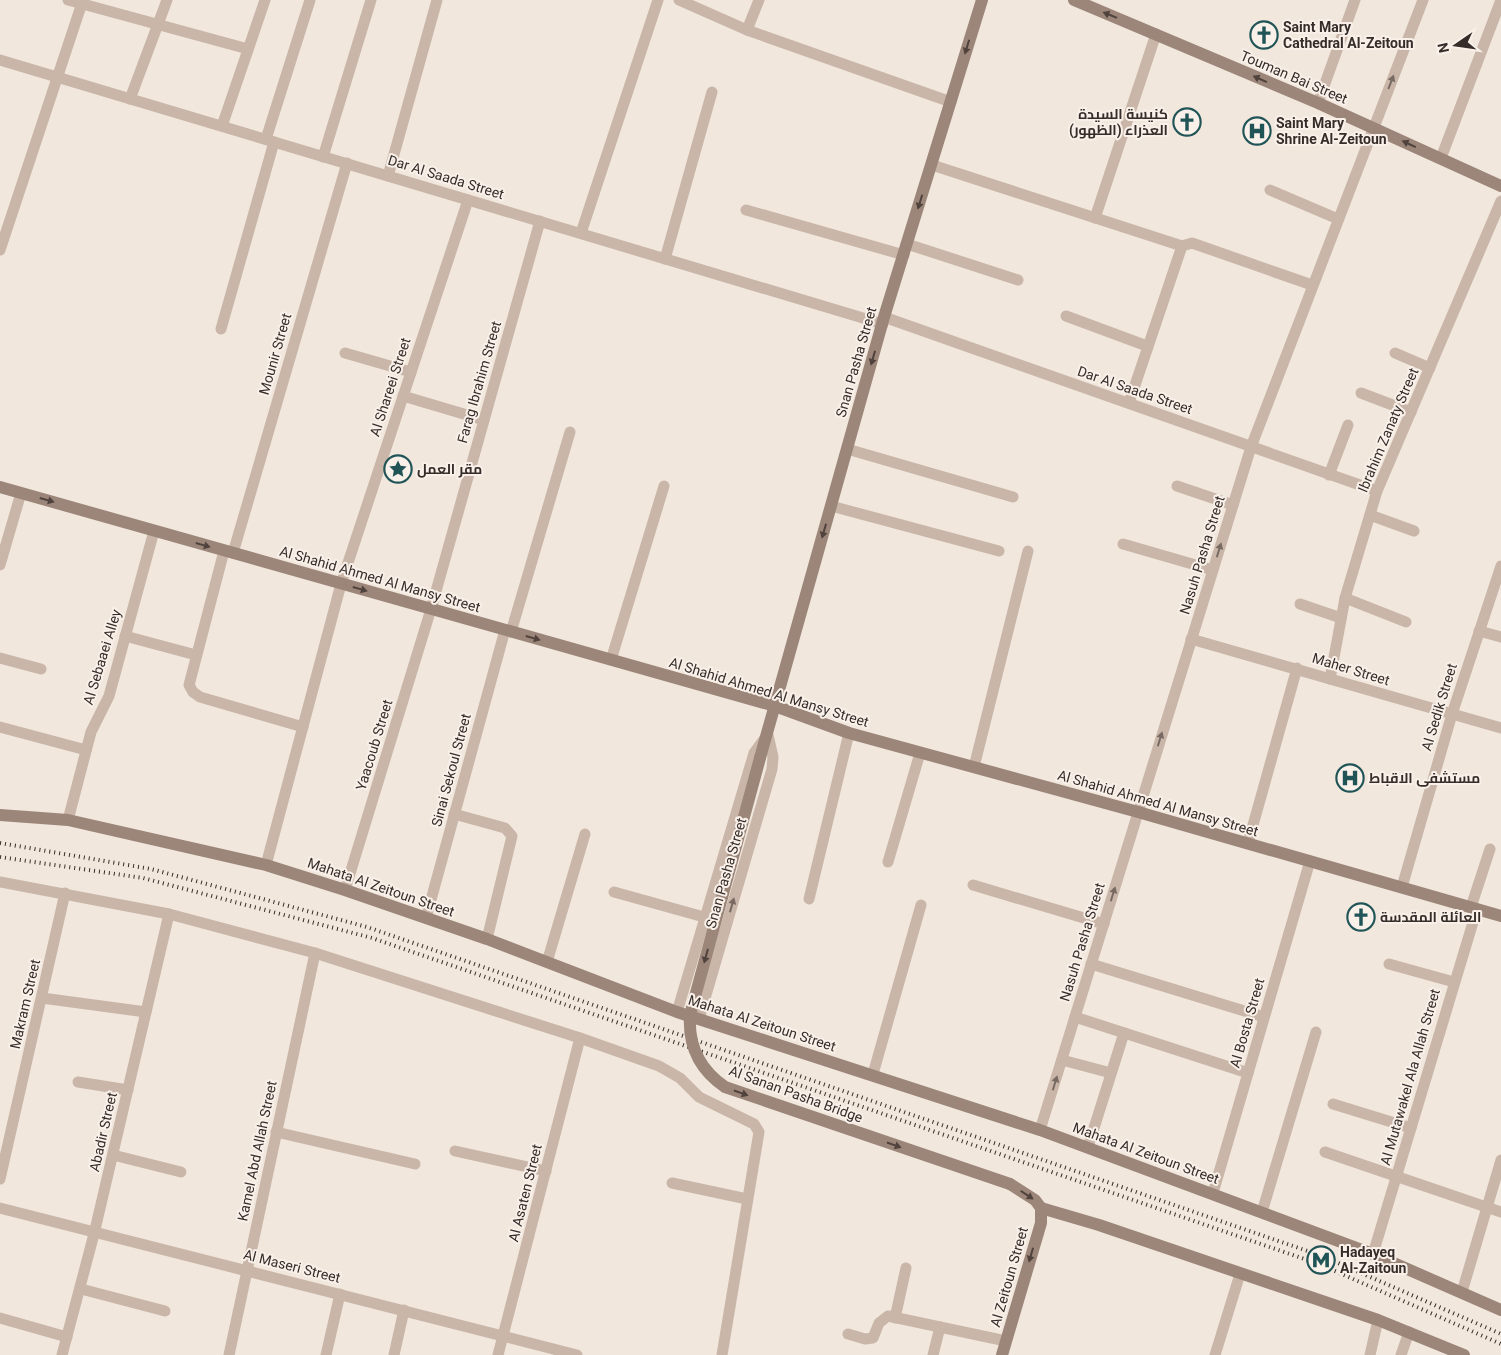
<svg xmlns="http://www.w3.org/2000/svg" width="1501" height="1355" viewBox="0 0 1501 1355" font-family="Roboto,Cairo,sans-serif">
  <style>
    .lines { fill: none; stroke-linecap: round; stroke-linejoin: round }
    .street { stroke: #c9b6a9; stroke-width: 11 }
    .secondary { stroke: #9c867a; stroke-width: 12 }
    .rail { stroke: #362c29; stroke-width: 4; stroke-dasharray: 1 4; stroke-linecap: butt }
    .secondary-bridge { stroke: #9c867a; stroke-width: 12 }
    .oneway { fill: #50423d }
    .oneway2 { fill: #786a63 }
    .labels { text-anchor: middle; stroke-width: 4; stroke-linejoin: round; paint-order: stroke }
    .poi-label { font-size: 14px; font-weight: bold; fill: #362c29; stroke: #f9f1e9; text-anchor: start }
    .street-label { font-size: 14px; fill: #362c29; stroke: #f9f1e9 }
  </style>
  <rect width="100%" height="100%" fill="#f1e7dd"/>
  <g class="lines">
    <!-- street -->
    <g class="street">
      <polyline points="68,0 248,49"/>
      <polyline points="679,0 747,30 951,102"/>
      <polyline points="747,30 759,0"/>
      <polyline points="0,60 883,324"/>
      <polyline points="130,99 167,0"/>
      <polyline points="1318,103 1355,0"/>
      <polyline points="222,126 265,0"/>
      <polyline points="266,139 310,0"/>
      <polyline points="323,157 371,0"/>
      <polyline points="1441,158 1501,0"/>
      <polyline points="932,165 1182,246"/>
      <polyline points="388,176 437,0"/>
      <polyline points="1270,190 1338,219"/>
      <polyline points="746,210 904,255"/>
      <polyline points="1095,218 1156,34"/>
      <polyline points="581,233 658,0"/>
      <polyline points="907,244 1018,280"/>
      <polyline points="0,250 83,0"/>
      <polyline points="665,259 712,92"/>
      <polyline points="1066,316 1147,346"/>
      <polyline points="884,317 1377,491"/>
      <polyline points="221,329 274,142"/>
      <polyline points="345,353 411,372"/>
      <polyline points="1395,353 1430,368"/>
      <polyline points="1361,393 1411,412"/>
      <polyline points="403,396 484,420"/>
      <polyline points="1129,403 1182,246 1192,243 1312,285"/>
      <polyline points="847,449 1013,497"/>
      <polyline points="1329,475 1348,425"/>
      <polyline points="1177,486 1233,505"/>
      <polyline points="831,506 999,551"/>
      <polyline points="1370,515 1414,531"/>
      <polyline points="1123,544 1213,570"/>
      <polyline points="224,551 189,685 193,692 200,697 303,727"/>
      <polyline points="233,553 347,163"/>
      <polyline points="0,565 21,493"/>
      <polyline points="1345,598 1406,622"/>
      <polyline points="1300,604 1341,618"/>
      <polyline points="1479,631 1501,637"/>
      <polyline points="511,632 570,432"/>
      <polyline points="125,636 196,655"/>
      <polyline points="1191,639 1501,728"/>
      <polyline points="0,658 41,669"/>
      <polyline points="611,660 664,486"/>
      <polyline points="1330,679 1345,598 1377,491 1501,201"/>
      <polyline points="0,727 86,750"/>
      <polyline points="974,767 1028,551"/>
      <polyline points="454,814 505,828 512,836 487,939"/>
      <polyline points="68,820 91,732 109,696 154,531"/>
      <polyline points="1248,843 1297,668"/>
      <polyline points="888,862 920,753"/>
      <polyline points="266,865 341,584 468,200"/>
      <polyline points="0,882 169,914 315,953 580,1038 659,1066 680,1078 699,1097 754,1124 759,1132 722,1355"/>
      <polyline points="973,885 1104,924"/>
      <polyline points="1402,887 1452,714 1501,566"/>
      <polyline points="345,890 431,609 540,221"/>
      <polyline points="614,892 704,917"/>
      <polyline points="809,899 849,733"/>
      <polyline points="1471,907 1490,849"/>
      <polyline points="426,918 505,630"/>
      <polyline points="547,962 585,834"/>
      <polyline points="1091,964 1264,1017"/>
      <polyline points="1389,964 1454,982"/>
      <polyline points="42,998 146,1012"/>
      <polyline points="677,1012 754,753 765,738"/>
      <polyline points="1075,1017 1248,1073"/>
      <polyline points="699,1019 772,769 773,757 768,735"/>
      <polyline points="1062,1060 1111,1073"/>
      <polyline points="873,1074 921,905"/>
      <polyline points="78,1082 128,1090"/>
      <polyline points="1333,1104 1411,1128"/>
      <polyline points="1040,1130 1251,447 1423,0"/>
      <polyline points="276,1132 415,1164"/>
      <polyline points="1088,1147 1124,1033"/>
      <polyline points="455,1151 546,1171"/>
      <polyline points="1325,1152 1501,1212"/>
      <polyline points="113,1155 181,1172"/>
      <polyline points="0,1179 65,893"/>
      <polyline points="672,1183 747,1199"/>
      <polyline points="1213,1193 1310,861"/>
      <polyline points="0,1208 577,1355"/>
      <polyline points="1262,1212 1316,1032"/>
      <polyline points="1373,1254 1477,909"/>
      <polyline points="81,1289 165,1311"/>
      <polyline points="1462,1292 1501,1160"/>
      <polyline points="0,1318 67,1337"/>
      <polyline points="895,1318 906,1268"/>
      <polyline points="848,1334 865,1339 873,1338 879,1323 888,1316 1006,1341"/>
      <polyline points="62,1355 94,1234 169,914"/>
      <polyline points="229,1355 315,953"/>
      <polyline points="326,1355 340,1294"/>
      <polyline points="394,1355 404,1310"/>
      <polyline points="498,1355 580,1038"/>
      <polyline points="933,1355 940,1327"/>
      <polyline points="1215,1355 1240,1274"/>
      <polyline points="1370,1355 1378,1320"/>
      <polyline points="1401,1355 1409,1332"/>
    </g>
    <!-- secondary -->
    <g class="secondary">
      <polyline points="1074,0 1318,103 1501,186"/>
      <polyline points="0,487 775,706 849,733 1138,812 1501,916"/>
      <polyline points="760,758 884,317 982,0"/>
      <polyline points="0,815 68,820 266,865 345,890 487,939 677,1012 1040,1130 1373,1254 1501,1310"/>
      <polyline points="1010,1184 1035,1200 1041,1208"/>
      <polyline points="1041,1208 1099,1225 1378,1320 1464,1355"/>
      <polyline points="1002,1355 1041,1223 1041,1208"/>
    </g>
    <!-- rail -->
    <g class="rail">
      <polyline points="0,843 151,869 367,927 1322,1256 1501,1334"/>
      <polyline points="0,857 143,878 372,938 1319,1264 1501,1344"/>
    </g>
    <!-- secondary-bridge -->
    <path class="secondary-bridge" d="M 760,758 L 690,1015 C 688,1046 700,1070 725,1087 L 1010,1184"/>
  </g>
  <!-- one-way arrows -->
  <defs><path id="oneway-solid" d="M-6-.8H1V-3.2L6.5 0L1 3.2V.8H-6Z" transform="scale(1.25)"/></defs>
  <g class="oneway">
    <use href="#oneway-solid" transform="translate(1110 15) rotate(-158)"/>
    <use href="#oneway-solid" transform="translate(967 47) rotate(107)"/>
    <use href="#oneway-solid" transform="translate(1260 79) rotate(-156)"/>
    <use href="#oneway-solid" transform="translate(1409 144) rotate(-155)"/>
    <use href="#oneway-solid" transform="translate(920 202) rotate(107)"/>
    <use href="#oneway-solid" transform="translate(873 358) rotate(106)"/>
    <use href="#oneway-solid" transform="translate(47 500) rotate(16)"/>
    <use href="#oneway-solid" transform="translate(824 531) rotate(106)"/>
    <use href="#oneway-solid" transform="translate(203 545) rotate(16)"/>
    <use href="#oneway-solid" transform="translate(360 589) rotate(16)"/>
    <use href="#oneway-solid" transform="translate(533 638) rotate(16)"/>
    <use href="#oneway-solid" transform="translate(706 956) rotate(105)"/>
    <use href="#oneway-solid" transform="translate(741 1093) rotate(19)"/>
    <use href="#oneway-solid" transform="translate(894 1145) rotate(19)"/>
    <use href="#oneway-solid" transform="translate(1027 1195) rotate(33)"/>
    <use href="#oneway-solid" transform="translate(1031 1255) rotate(106)"/>
  </g>
  <g class="oneway2">
    <use href="#oneway-solid" transform="translate(1391 82) rotate(-69)"/>
    <use href="#oneway-solid" transform="translate(1219 550) rotate(-73)"/>
    <use href="#oneway-solid" transform="translate(1160 739) rotate(-73)"/>
    <use href="#oneway-solid" transform="translate(1113 894) rotate(-73)"/>
    <use href="#oneway-solid" transform="translate(732 905) rotate(-74)"/>
    <use href="#oneway-solid" transform="translate(1055 1083) rotate(-73)"/>
  </g>
  <!-- icons -->
  <defs>
    <g id="church-ring" transform="scale(1.4375)"><circle r="9.5" fill="#f9f1e9" stroke="#205456" stroke-width="1.5"/><path d="M-1.2-6h2.4v3.5h3.3v2.4h-3.3V6h-2.4V-.1h-3.3v-2.4h3.3Z" fill="#205456"/></g>
    <g id="hospital-ring" transform="scale(1.4375)"><circle r="9.5" fill="#f9f1e9" stroke="#205456" stroke-width="1.5"/><path d="M-5-5h3v3.5h4V-5h3V5h-3V1.5h-4V5h-3Z" fill="#205456"/></g>
    <g id="sight-ring" transform="scale(1.4375)"><circle r="9.5" fill="#f9f1e9" stroke="#205456" stroke-width="1.5"/><path d="M0-6L1.8-2.2L6-1.7L2.9 1.2L3.7 5.4L0 3.3L-3.7 5.4L-2.9 1.2L-6-1.7L-1.8-2.2Z" fill="#205456"/></g>
    <g id="metro-ring" transform="scale(1.4375)"><circle r="9.5" fill="#f9f1e9" stroke="#205456" stroke-width="1.5"/><path d="M-5.5 5V-5H-3L0 0L3-5H5.5V5H3V-.5L0 4L-3-.5V5Z" fill="#205456"/></g>
  </defs>
  <g fill-rule="evenodd">
    <use href="#church-ring" x="1264" y="35"/>
    <use href="#church-ring" x="1187" y="122"/>
    <use href="#hospital-ring" x="1257" y="131"/>
    <use href="#sight-ring" x="398" y="469"/>
    <use href="#hospital-ring" x="1350" y="778"/>
    <use href="#church-ring" x="1361" y="917"/>
    <use href="#metro-ring" x="1321" y="1260"/>
  </g>
  <g class="labels">
    <!-- poi labels -->
    <g class="poi-label">
      <text x="1283" y="32">Saint Mary<tspan x="1283" dy="16">Cathedral Al-Zeitoun</tspan></text>
      <text x="1168" y="119" text-anchor="end">كنيسة السيدة<tspan x="1168" dy="16">العذراء (الظهور)</tspan></text>
      <text x="1276" y="128">Saint Mary<tspan x="1276" dy="16">Shrine Al-Zeitoun</tspan></text>
      <text x="417" y="474">مقر العمل</text>
      <text x="1369" y="783">مستشفى الاقباط</text>
      <text x="1380" y="922">العائلة المقدسة</text>
      <text x="1340" y="1257">Hadayeq<tspan x="1340" dy="16">Al-Zaitoun</tspan></text>
    </g>
    <!-- street labels -->
    <g class="street-label">
      <text transform="translate(1294 77) rotate(23)" y="5">Touman Bai Street</text>
      <text transform="translate(446 177) rotate(17)" y="5">Dar Al Saada Street</text>
      <text transform="translate(275 354) rotate(-74)" y="5">Mounir Street</text>
      <text transform="translate(856 362) rotate(-74)" y="5">Snan Pasha Street</text>
      <text transform="translate(479 382) rotate(-74)" y="5">Farag Ibrahim Street</text>
      <text transform="translate(390 387) rotate(-72)" y="5">Al Shareei Street</text>
      <text transform="translate(1135 390) rotate(19)" y="5">Dar Al Saada Street</text>
      <text transform="translate(1388 430) rotate(-67)" y="5">Ibrahim Zanaty Street</text>
      <text transform="translate(1202 555) rotate(-73)" y="5">Nasuh Pasha Street</text>
      <text transform="translate(380 579) rotate(16)" y="5">Al Shahid Ahmed Al Mansy Street</text>
      <text transform="translate(102 657) rotate(-73)" y="5">Al Sebaaei Alley</text>
      <text transform="translate(1351 669) rotate(17)" y="5">Maher Street</text>
      <text transform="translate(769 692) rotate(17)" y="5">Al Shahid Ahmed Al Mansy Street</text>
      <text transform="translate(1439 707) rotate(-73)" y="5">Al Sedik Street</text>
      <text transform="translate(374 745) rotate(-73)" y="5">Yaacoub Street</text>
      <text transform="translate(451 770) rotate(-75)" y="5">Sinai Sekoul Street</text>
      <text transform="translate(1158 803) rotate(16)" y="5">Al Shahid Ahmed Al Mansy Street</text>
      <text transform="translate(726 873) rotate(-74)" y="5">Snan Pasha Street</text>
      <text transform="translate(381 887) rotate(19)" y="5">Mahata Al Zeitoun Street</text>
      <text transform="translate(1082 942) rotate(-73)" y="5">Nasuh Pasha Street</text>
      <text transform="translate(25 1004) rotate(-77)" y="5">Makram Street</text>
      <text transform="translate(762 1023) rotate(18)" y="5">Mahata Al Zeitoun Street</text>
      <text transform="translate(1247 1023) rotate(-74)" y="5">Al Bosta Street</text>
      <text transform="translate(1410 1077) rotate(-74)" y="5">Al Mutawakel Ala Allah Street</text>
      <text transform="translate(796 1094) rotate(20)" y="5">Al Sanan Pasha Bridge</text>
      <text transform="translate(103 1132) rotate(-77)" y="5">Abadir Street</text>
      <text transform="translate(257 1151) rotate(-78)" y="5">Kamel Abd Allah Street</text>
      <text transform="translate(1146 1153) rotate(20)" y="5">Mahata Al Zeitoun Street</text>
      <text transform="translate(525 1193) rotate(-76)" y="5">Al Asaten Street</text>
      <text transform="translate(292 1266) rotate(14)" y="5">Al Maseri Street</text>
      <text transform="translate(1009 1277) rotate(-74)" y="5">Al Zeitoun Street</text>
    </g>
  </g>
  <!-- north arrow -->
  <g transform="translate(1456 45) rotate(257)" stroke="#f9f1e9" stroke-width="4" paint-order="stroke">
  <path d="M0-4L9 19L0 12L-9 19Z" fill="#362c29"/>
  <text y="-8" font-size="14" font-weight="bold" text-anchor="middle" fill="#362c29">N</text>
  </g>
</svg>
